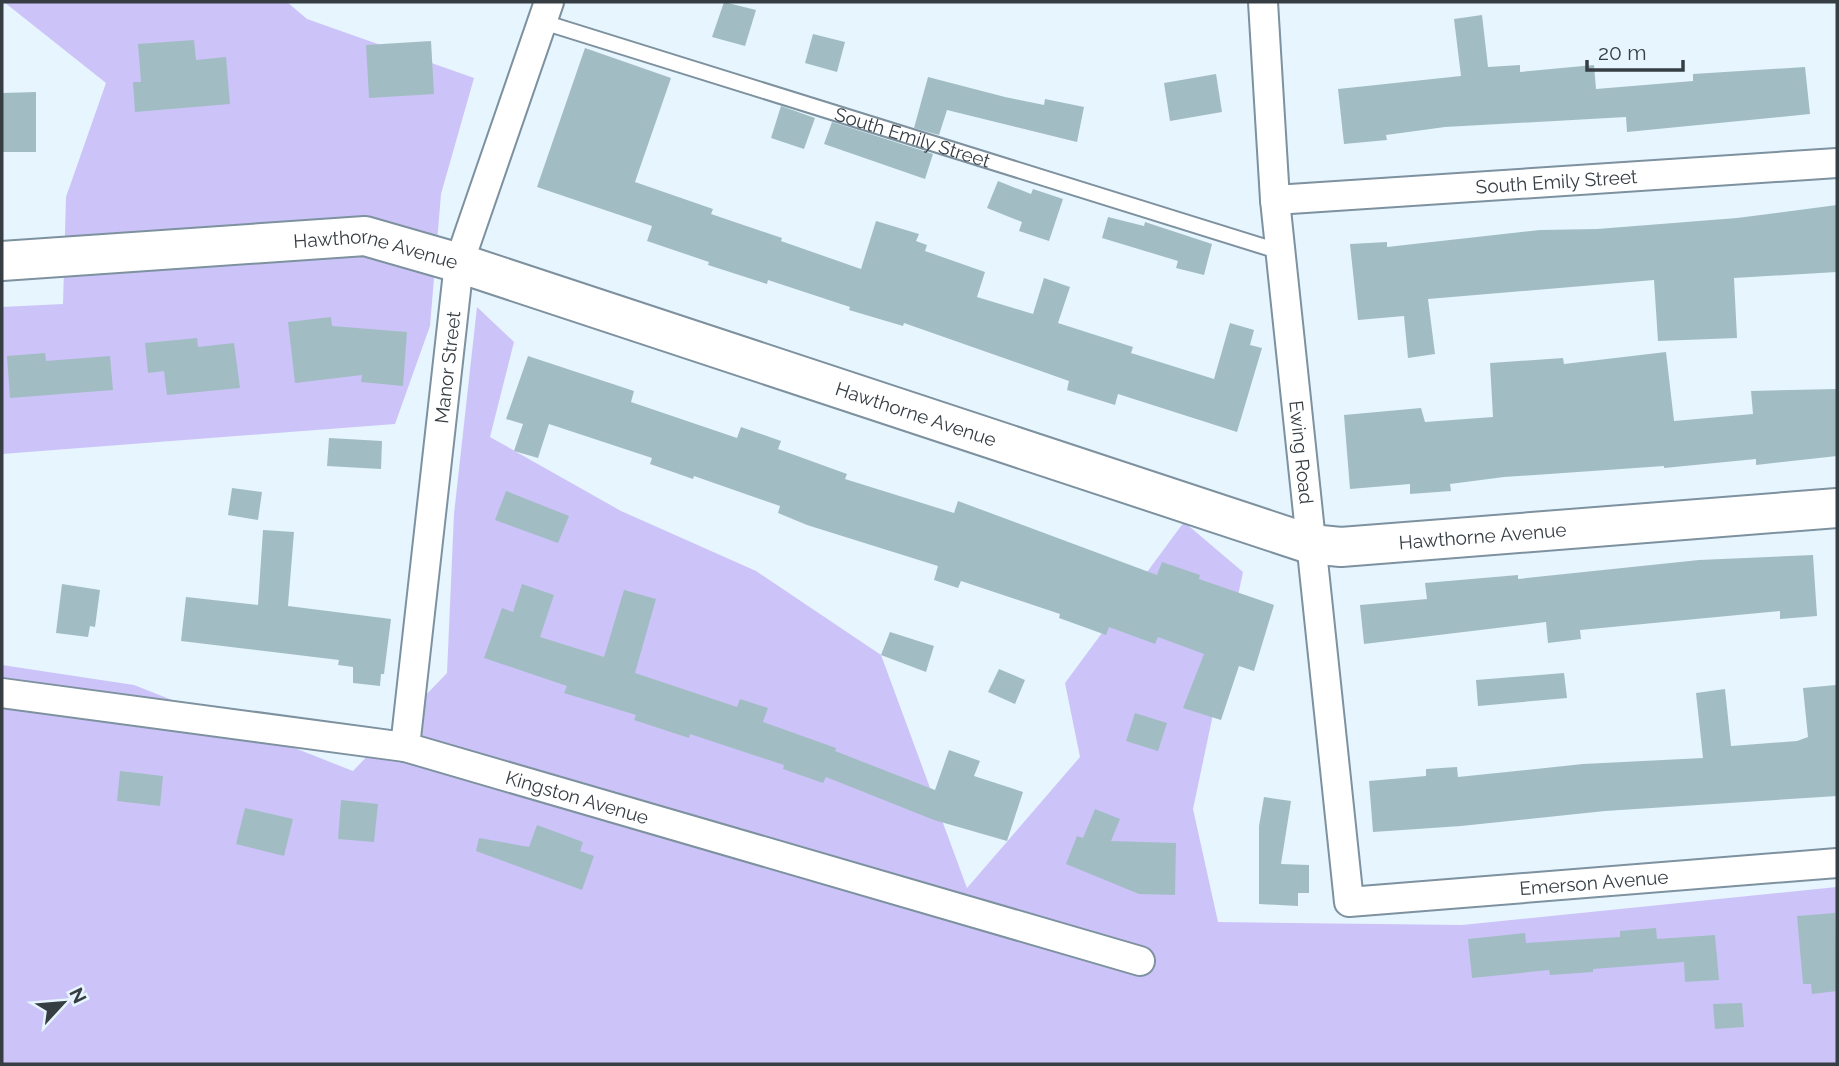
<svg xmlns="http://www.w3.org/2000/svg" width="1839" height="1066" viewBox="0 0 1839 1066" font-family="Raleway,sans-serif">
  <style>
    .green { fill: #ccc4f8 }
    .building { fill: #a1bdc3 }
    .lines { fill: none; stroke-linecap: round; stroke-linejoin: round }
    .lane-casing { stroke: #7d919f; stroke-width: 18 }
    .street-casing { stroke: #7d919f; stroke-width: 32 }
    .secondary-casing { stroke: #7d919f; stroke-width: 42 }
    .lane { stroke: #fff; stroke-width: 14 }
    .street { stroke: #fff; stroke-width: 28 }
    .secondary { stroke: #fff; stroke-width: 38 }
    .labels { text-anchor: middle; stroke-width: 5; stroke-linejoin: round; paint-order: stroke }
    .street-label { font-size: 19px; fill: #363e44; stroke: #e7f5fe }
  </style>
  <rect width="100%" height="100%" fill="#e7f5fe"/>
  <!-- green -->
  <g class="green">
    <polygon points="4,2 287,2 307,19 474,78 441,194 430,326 395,424 2,454 2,307 63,304 66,197 106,83"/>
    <polygon points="477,307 514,342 490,437 621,511 756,571 881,655 967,888 1080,757 1065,683 1184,522 1243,572 1193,809 1218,922 1462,925 1837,887 1837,1064 2,1064 2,665 134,685 353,771 447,673 454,514"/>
  </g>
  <!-- building -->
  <g class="building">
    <polygon points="724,2 756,10 745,46 712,37"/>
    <polygon points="1482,15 1488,67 1520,65 1520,72 1594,65 1596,89 1693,81 1693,74 1805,67 1810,114 1627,132 1626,117 1445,127 1386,135 1387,140 1344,144 1338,89 1461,76 1454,19"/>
    <polygon points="813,34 845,42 837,72 805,63"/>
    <polygon points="194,40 196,60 226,57 230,104 135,112 133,82 141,82 138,44"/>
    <polygon points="431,41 434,94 369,98 366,45"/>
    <polygon points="585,48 671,78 635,182 713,209 711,214 782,238 781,241 861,269 876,221 919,234 916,241 927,245 925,251 985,272 977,297 1033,314 1044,278 1070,287 1058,323 1133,347 1131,353 1214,379 1230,323 1254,330 1250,345 1262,348 1237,432 1118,394 1115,405 1067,390 1069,381 904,323 903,326 849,310 850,307 768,280 767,284 708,265 709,262 647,241 652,226 537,187"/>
    <polygon points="1216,74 1222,112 1170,121 1164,83"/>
    <polygon points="928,77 1005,97 1044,105 1045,99 1084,107 1077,142 947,110 939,135 914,128"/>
    <polygon points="36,92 36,152 2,152 2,93"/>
    <polygon points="781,106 815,118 804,149 771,138"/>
    <polygon points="832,122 933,154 925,179 824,144"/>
    <polygon points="998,181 1031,194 1033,189 1063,199 1049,241 1019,231 1022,222 987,208"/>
    <polygon points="1837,205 1837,272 1734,278 1737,338 1658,341 1654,280 1428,299 1435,354 1408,358 1404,316 1358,320 1350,244 1387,242 1387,247 1540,230 1597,229 1737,218"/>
    <polygon points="1108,217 1144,226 1145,222 1212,244 1204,275 1176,268 1178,261 1102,238"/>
    <polygon points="331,317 332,326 407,332 403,386 361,382 362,375 295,383 288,322"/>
    <polygon points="197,338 198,347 234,343 240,388 167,395 164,371 148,373 145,343"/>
    <polygon points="1666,352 1674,421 1753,414 1751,391 1837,389 1837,456 1756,465 1756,459 1664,468 1664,466 1504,477 1450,484 1451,491 1410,494 1410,484 1350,489 1344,415 1421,408 1425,422 1493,417 1490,363 1563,358 1564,364"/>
    <polygon points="45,353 46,361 110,356 113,390 10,398 7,356"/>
    <polygon points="528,356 634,391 631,402 737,438 741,427 781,441 778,449 847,474 845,479 954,513 958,501 1157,575 1162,562 1200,575 1199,579 1274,605 1254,671 1239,666 1221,720 1183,708 1204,654 1158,637 1155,644 1109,627 1106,635 1059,618 1060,614 961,581 958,588 934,580 938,566 807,525 778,513 780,506 694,476 693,479 650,464 652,458 549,424 538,458 514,451 523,424 506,419"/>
    <polygon points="329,438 382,441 381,469 327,466"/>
    <polygon points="232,488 262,492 258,520 228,515"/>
    <polygon points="506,491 569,516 558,543 495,520"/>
    <polygon points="263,530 294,532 288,606 391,619 384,674 381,674 380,686 353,683 353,667 338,665 339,660 181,641 186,597 258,605"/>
    <polygon points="1813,555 1817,616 1780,619 1780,611 1580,630 1581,639 1548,643 1546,622 1364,644 1360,605 1427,599 1425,583 1518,575 1518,579 1699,560"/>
    <polygon points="62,584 100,590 95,627 90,626 88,637 56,633"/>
    <polygon points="522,584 554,595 540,637 604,657 624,590 656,599 635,673 737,707 740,699 768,708 763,722 836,748 835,751 935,790 949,750 980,761 974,776 1023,792 1007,841 934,820 826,777 823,783 783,769 784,765 690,734 689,738 634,720 636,715 564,693 567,686 484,658 502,608 513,612"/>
    <polygon points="890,632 934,646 926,672 881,655"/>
    <polygon points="999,669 1025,680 1015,704 988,692"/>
    <polygon points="1564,673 1567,698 1478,706 1476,680"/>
    <polygon points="1836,685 1837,796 1605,811 1461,826 1373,832 1369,781 1426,776 1426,769 1457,767 1458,777 1583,764 1703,758 1696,693 1725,689 1731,746 1797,741 1808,737 1803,688"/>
    <polygon points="1135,713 1167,723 1158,751 1126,741"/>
    <polygon points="120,771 163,776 160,806 117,801"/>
    <polygon points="1264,797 1291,801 1281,864 1309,865 1309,893 1298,893 1298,906 1259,904 1259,826"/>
    <polygon points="341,800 378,804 374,842 338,839"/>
    <polygon points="245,808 293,819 284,856 236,844"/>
    <polygon points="1095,809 1120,819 1111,841 1176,843 1175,895 1139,894 1066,864 1077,836 1083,838"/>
    <polygon points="537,825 583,842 580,851 594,856 582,890 476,851 479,838 529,847"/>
    <polygon points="1835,913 1837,991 1812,994 1811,984 1803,984 1797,916"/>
    <polygon points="1656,928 1657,939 1715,935 1719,980 1685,982 1684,962 1593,969 1593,972 1550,975 1549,970 1472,978 1468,939 1525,933 1526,943 1620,937 1620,931"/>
    <polygon points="1742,1003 1744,1027 1715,1029 1713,1004"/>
  </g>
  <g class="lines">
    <!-- lane casing -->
    <g class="lane-casing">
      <g id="lane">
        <path id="s1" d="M 543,22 L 1281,252"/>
      </g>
    </g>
    <!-- street casing -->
    <g class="street-casing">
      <g id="street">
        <path id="s2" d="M 1263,2 L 1275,200 L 1349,902 L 1837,863"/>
        <path id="s3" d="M 1275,200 L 1837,163"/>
        <path id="s4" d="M 2,693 L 405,747 L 1140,961"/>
        <path id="s5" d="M 405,747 L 459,263 L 549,2"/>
      </g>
    </g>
    <!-- secondary casing -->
    <g class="secondary-casing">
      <g id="secondary">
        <path id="s6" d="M 2,261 L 365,236 L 459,263 L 1310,544 L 1341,547 L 1837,508"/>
      </g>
    </g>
    <!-- lane -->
    <use href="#lane" class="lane"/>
    <!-- street -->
    <use href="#street" class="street"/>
    <!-- secondary -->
    <use href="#secondary" class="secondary"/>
  </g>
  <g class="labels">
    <!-- street labels -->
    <g class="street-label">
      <text dy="7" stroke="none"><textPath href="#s1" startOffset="387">South Emily Street</textPath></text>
      <text dy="7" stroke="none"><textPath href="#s3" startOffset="282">South Emily Street</textPath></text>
      <text dy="7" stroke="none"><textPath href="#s6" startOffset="376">Hawthorne Avenue</textPath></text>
      <text dy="7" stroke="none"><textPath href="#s5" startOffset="382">Manor Street</textPath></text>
      <text dy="7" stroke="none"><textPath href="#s6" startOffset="943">Hawthorne Avenue</textPath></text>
      <text dy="7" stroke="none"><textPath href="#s2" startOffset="452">Ewing Road</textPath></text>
      <text dy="7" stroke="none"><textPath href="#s6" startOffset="1531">Hawthorne Avenue</textPath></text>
      <text dy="7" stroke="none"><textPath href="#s4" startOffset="586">Kingston Avenue</textPath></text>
      <text dy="7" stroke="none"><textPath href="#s2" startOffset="1150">Emerson Avenue</textPath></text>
    </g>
  </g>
  <!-- border -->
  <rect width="1839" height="1066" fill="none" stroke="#363e44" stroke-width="7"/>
  <!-- north arrow -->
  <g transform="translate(63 1003) rotate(64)" stroke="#e7f5fe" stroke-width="5" paint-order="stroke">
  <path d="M0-5L12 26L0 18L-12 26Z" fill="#363e44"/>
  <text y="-10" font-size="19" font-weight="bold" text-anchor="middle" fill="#363e44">N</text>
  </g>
  <!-- scale -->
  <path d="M1587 60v10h96v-10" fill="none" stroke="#363e44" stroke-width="3.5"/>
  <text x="1598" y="60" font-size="21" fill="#363e44" stroke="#e7f5fe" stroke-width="5" paint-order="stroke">20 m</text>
</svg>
